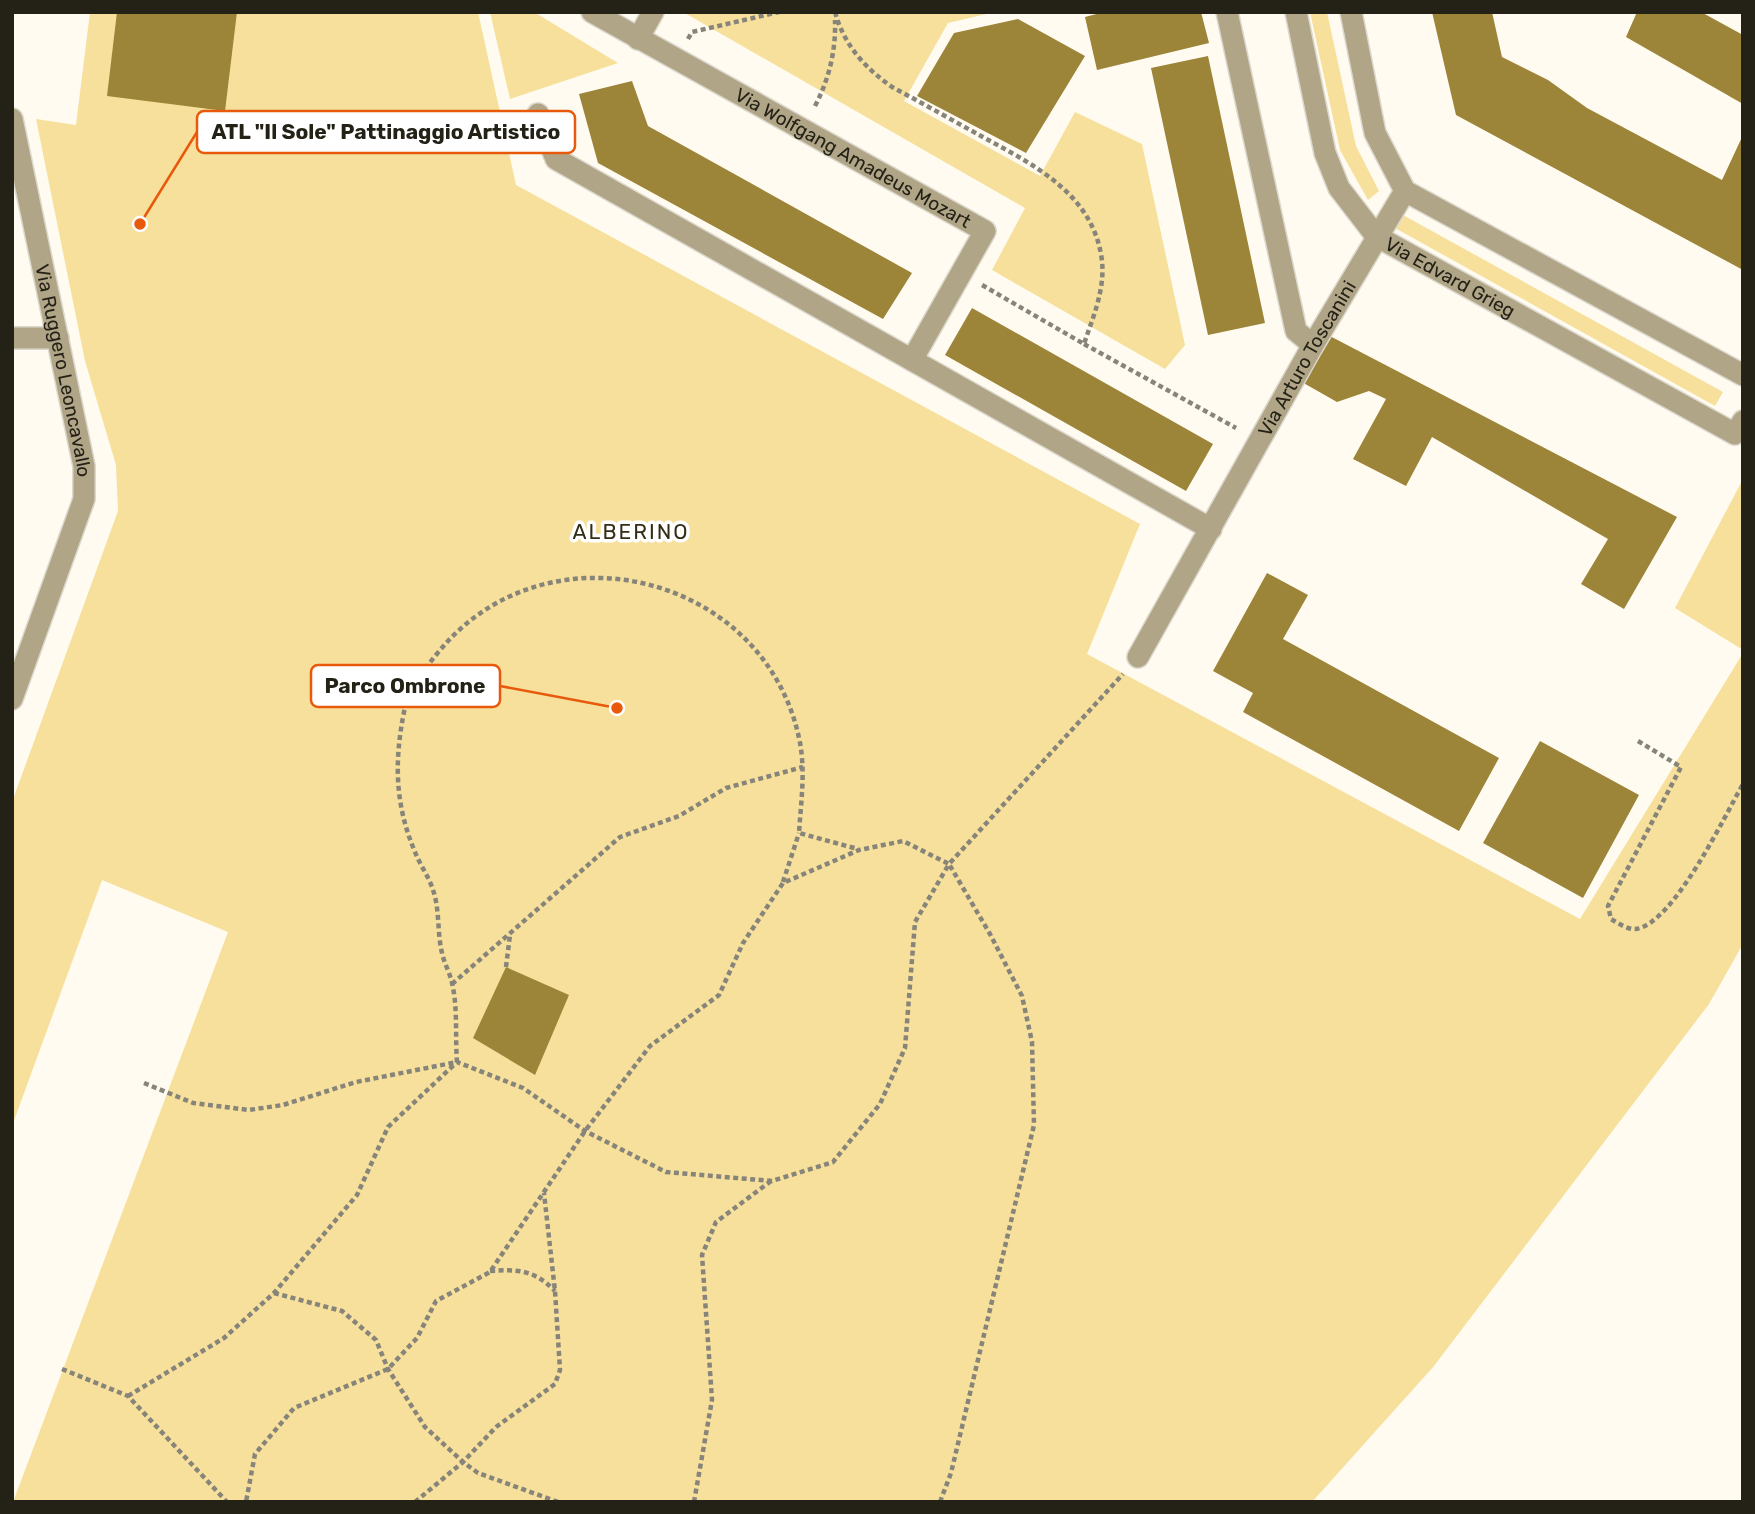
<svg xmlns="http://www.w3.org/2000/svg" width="1755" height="1514" viewBox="0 0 1755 1514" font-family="Rubik,sans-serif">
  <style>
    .green { fill: #f7e09c }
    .building { fill: #9c8439 }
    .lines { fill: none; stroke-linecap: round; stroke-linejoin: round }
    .minor-casing { stroke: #dcd8cd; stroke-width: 24 }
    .path { stroke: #87847a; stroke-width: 4.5; stroke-dasharray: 5 3.5; stroke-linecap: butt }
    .minor { stroke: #b0a586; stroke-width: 21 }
    .labels { text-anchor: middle; stroke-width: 7; stroke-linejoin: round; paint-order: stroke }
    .street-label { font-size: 19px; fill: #242117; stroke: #fff }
    .neighbourhood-label { font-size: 21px; letter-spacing: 2px; fill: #342d17; stroke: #fff }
    .leader { fill: none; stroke: #e8590c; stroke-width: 2.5 }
    .callout-dot { fill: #e8590c; stroke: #fff; stroke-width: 2.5 }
    .callout { fill: #fff; stroke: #e8590c; stroke-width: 2.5 }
    .callout-label { font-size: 21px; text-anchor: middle; font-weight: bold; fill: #242117 }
  </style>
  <rect width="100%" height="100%" fill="#fffbf0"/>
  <!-- green -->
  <g class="green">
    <polygon points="90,12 478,12 516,185 1140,524 1087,654 1580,919 1743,653 1743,944 1709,1004 1434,1366 1312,1502 13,1502 228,932 102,880 12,1126 12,802 118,511 116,465 85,361 36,119 76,125"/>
    <polygon points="490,12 534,12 618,63 510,99"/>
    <polygon points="683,12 995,12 948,23 904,101 1040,176 1075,112 1142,144 1185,345 1165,369 992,270 1025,208"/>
    <polygon points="1310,12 1327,12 1356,146 1379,191 1368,200 1340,150"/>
    <polygon points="1403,215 1723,392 1715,406 1395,228"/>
    <polygon points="1743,479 1743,650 1675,608"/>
  </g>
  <!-- building -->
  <g class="building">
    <polygon points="117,12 237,12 225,111 107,96"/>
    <polygon points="1104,12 1201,12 1209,43 1097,70 1085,17"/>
    <polygon points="1432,12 1492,12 1502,57 1548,80 1587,108 1722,180 1743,135 1743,270 1456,115"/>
    <polygon points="1637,12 1701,12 1743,35 1743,104 1626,37"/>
    <polygon points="1018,19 1085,56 1026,153 917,96 954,33"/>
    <polygon points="1208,56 1265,323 1208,335 1151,68"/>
    <polygon points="632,81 648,126 912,273 883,319 598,163 579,94"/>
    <polygon points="972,308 1213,444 1186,491 945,355"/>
    <polygon points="1326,334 1677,517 1624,609 1581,584 1608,539 1432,437 1406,486 1353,459 1386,399 1369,391 1337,402 1300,381"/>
    <polygon points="1267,573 1308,595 1283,639 1499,758 1459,831 1243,712 1253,693 1213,671"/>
    <polygon points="1540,741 1639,795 1583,898 1483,843"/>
    <polygon points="506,967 569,995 535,1075 473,1038"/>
  </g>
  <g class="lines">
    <!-- minor casing -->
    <g class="minor-casing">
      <g id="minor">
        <path id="s1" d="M 592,12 L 985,231 L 912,360 L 1211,529"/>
        <polyline points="1227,12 1296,331 1313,345"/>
        <path id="s2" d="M 1296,12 L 1325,153 L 1339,188 L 1376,236 L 1735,434 L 1743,421"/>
        <polyline points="1351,12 1375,133 1405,191 1743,375"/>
        <polyline points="638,39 653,12"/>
        <polyline points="538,114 556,159 912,360"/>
        <path id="s3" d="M 12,119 L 84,466 L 84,499 L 12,699"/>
        <polyline points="12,338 58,338"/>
        <path id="s4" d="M 1138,657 L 1313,345 L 1405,191"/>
      </g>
    </g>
    <!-- path -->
    <g class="path">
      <path d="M 835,12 C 844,45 865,68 892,87 C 922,103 952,120 981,136 C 1034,165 1094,194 1102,261 C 1105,290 1093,317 1084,344 L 982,285"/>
      <polyline points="688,39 692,32 779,12"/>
      <path d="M 815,106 C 829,79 836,51 835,20"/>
      <polyline points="1084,344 1236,428"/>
      <path d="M 1638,741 L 1681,767 L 1608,906 L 1611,919 C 1618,923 1628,930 1636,929 C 1674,923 1724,817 1743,784"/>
      <polyline points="783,882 799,833"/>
      <polyline points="506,967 510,935"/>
      <polyline points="452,984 620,837 679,816 726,788 803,767"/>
      <path d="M 144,1083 L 193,1103 L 249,1110 L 283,1105 L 356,1082 L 457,1062 C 455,1037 458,1008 452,983 C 450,973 444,963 442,953 C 437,933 440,910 433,890 C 429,877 420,865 415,852 C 395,805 394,762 404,712 C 410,686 431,660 448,641 C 559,523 765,579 799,738 C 806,769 801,801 799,833 L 858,849"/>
      <path d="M 490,1271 C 519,1269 534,1270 555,1291"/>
      <polyline points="274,1293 342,1311 376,1340 388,1369 425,1427 463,1462 478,1473 558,1502"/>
      <polyline points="62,1369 128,1396 227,1502"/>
      <polyline points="128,1396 224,1338 274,1293 357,1195 388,1127 457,1062 523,1088 585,1131 666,1172 772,1181 833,1162 880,1104 905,1048 915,922 949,864 903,841 859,850 783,883 743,943 719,995 650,1046 585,1131 490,1272 436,1301 417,1338 388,1369 294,1408 255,1454 246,1502"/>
      <polyline points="415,1502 463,1462 496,1427 555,1384 560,1370 555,1291 544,1193"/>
      <polyline points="694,1502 712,1400 702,1255 716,1222 771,1181"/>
      <polyline points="940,1502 951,1473 1034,1125 1032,1042 1022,996 990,934 949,864 1123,674"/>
    </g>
    <!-- minor -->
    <use href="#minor" class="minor"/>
  </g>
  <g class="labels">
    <!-- street labels -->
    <g class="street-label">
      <text dy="7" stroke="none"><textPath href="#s1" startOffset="299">Via Wolfgang Amadeus Mozart</textPath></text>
      <text dy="7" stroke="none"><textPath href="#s2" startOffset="327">Via Edvard Grieg</textPath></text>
      <text dy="7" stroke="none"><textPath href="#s4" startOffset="343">Via Arturo Toscanini</textPath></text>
      <text dy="7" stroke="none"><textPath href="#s3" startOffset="257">Via Ruggero Leoncavallo</textPath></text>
    </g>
    <!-- neighbourhood labels -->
    <g class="neighbourhood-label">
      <text x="631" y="539">ALBERINO</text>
    </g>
  </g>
  <!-- callouts -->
  <path class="leader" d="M140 224L197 132M617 708L500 686"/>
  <g class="callout-dot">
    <circle cx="140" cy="224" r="7"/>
    <circle cx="617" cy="708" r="7"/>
  </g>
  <g class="callout">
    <rect x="197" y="111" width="378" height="42" rx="7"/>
    <rect x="311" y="665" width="189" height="42" rx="7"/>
  </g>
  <g class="callout-label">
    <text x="386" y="139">ATL "Il Sole" Pattinaggio Artistico</text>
    <text x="405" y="693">Parco Ombrone</text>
  </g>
  <!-- border -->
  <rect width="1755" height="1514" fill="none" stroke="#242117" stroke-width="28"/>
</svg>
